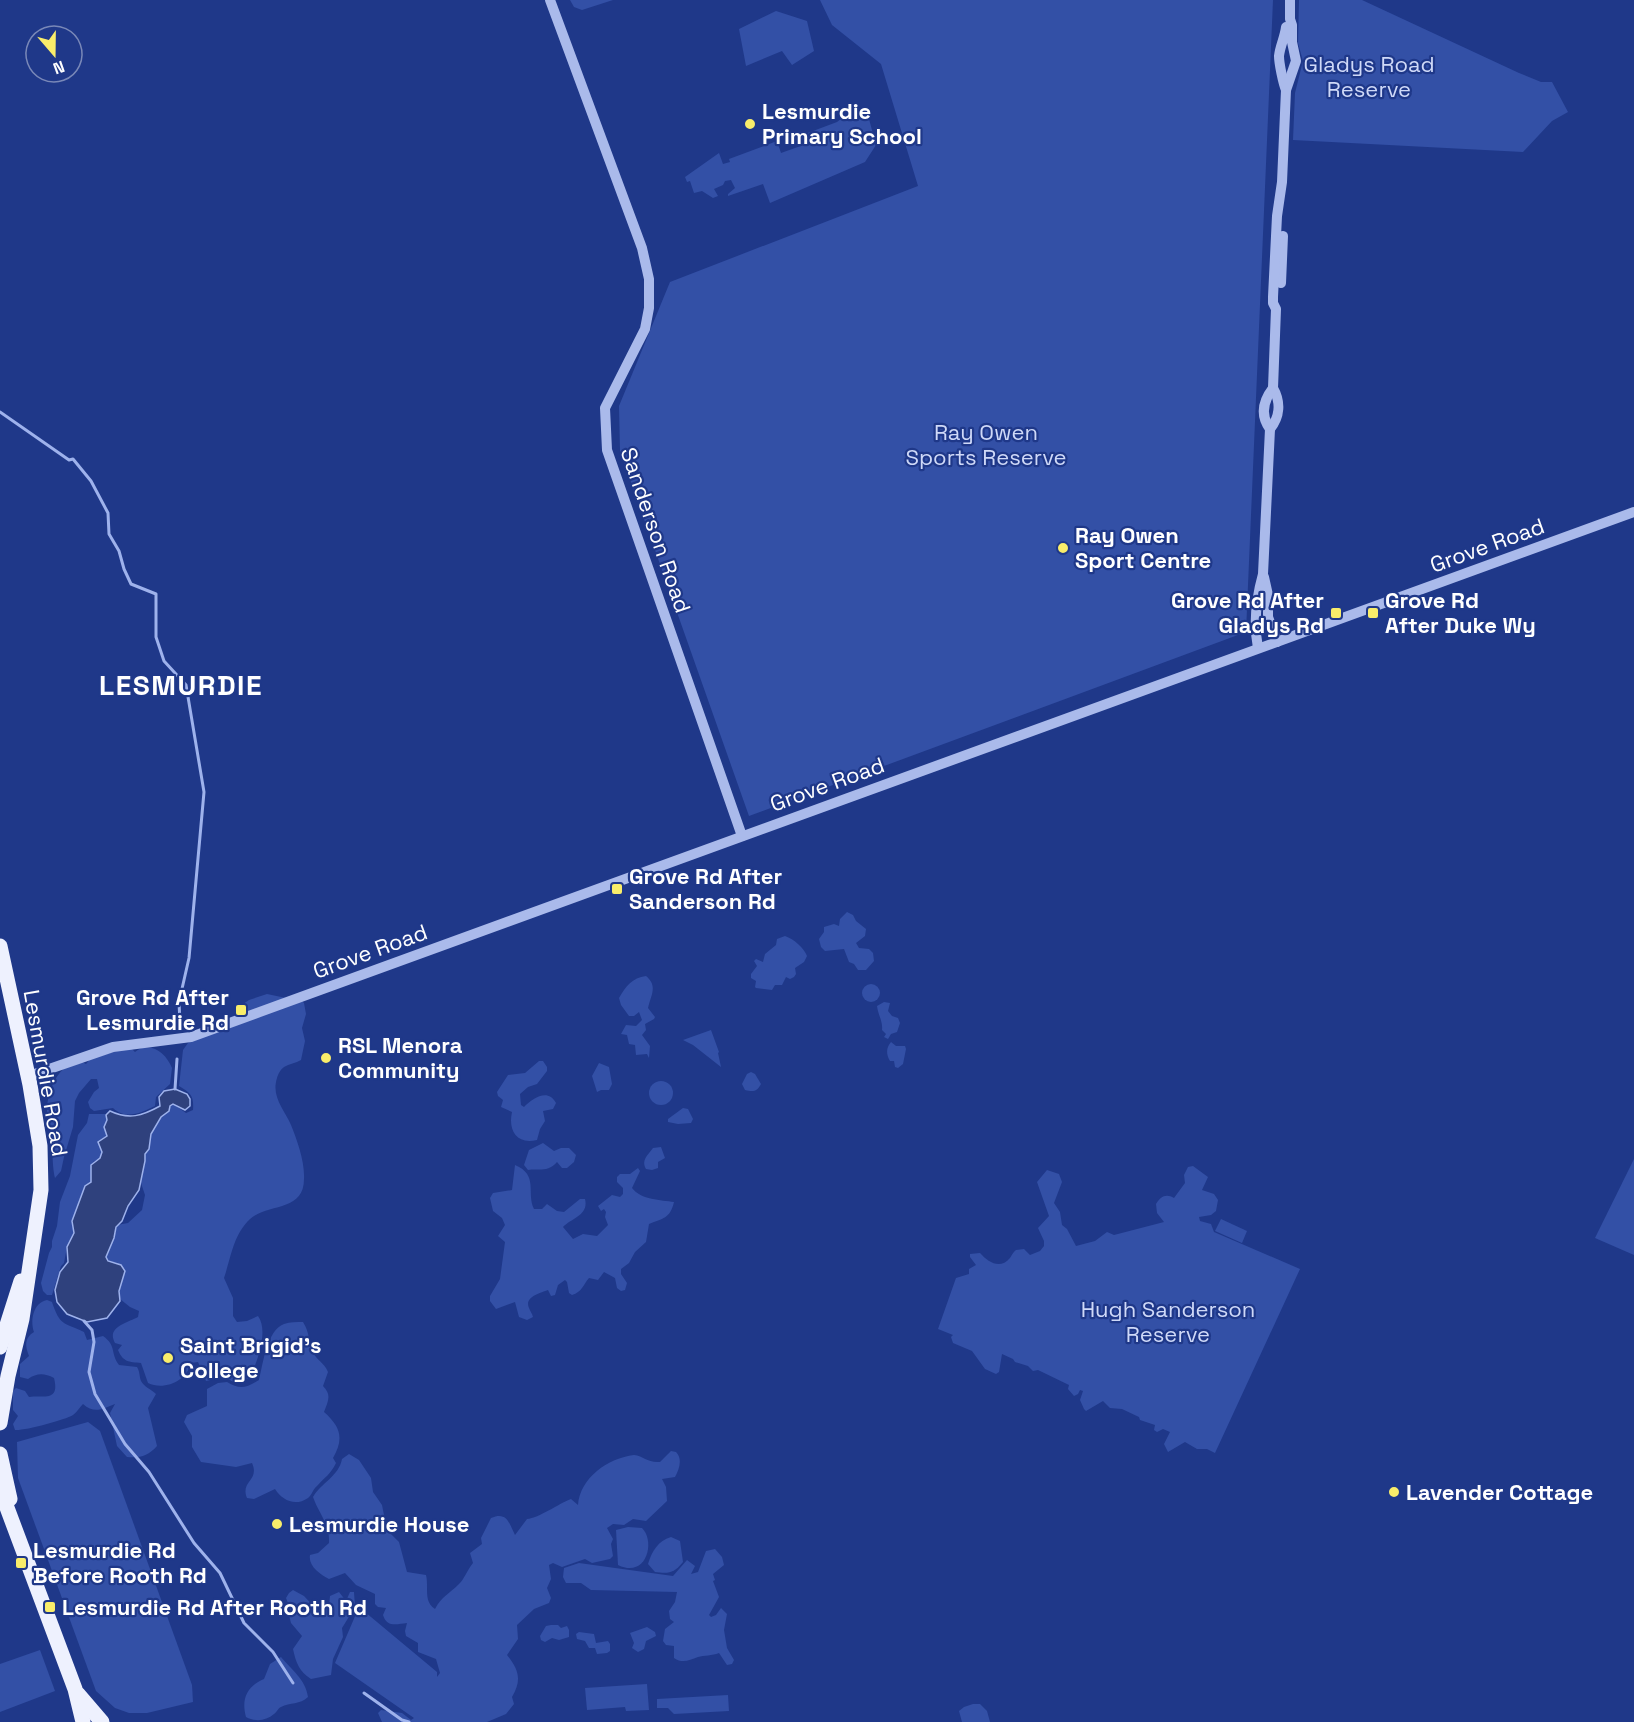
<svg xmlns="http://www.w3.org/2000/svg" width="1634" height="1722" viewBox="0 0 1634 1722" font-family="'Space Grotesk',sans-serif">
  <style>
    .green { fill: #3350a6 }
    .water { fill: #2f417d; stroke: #9eb2ec; stroke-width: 1.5 }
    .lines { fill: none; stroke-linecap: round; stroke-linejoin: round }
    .stream { stroke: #9eb2ec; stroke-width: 3 }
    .minor { stroke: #aabaeb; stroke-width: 10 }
    .major { stroke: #eef1fe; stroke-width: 15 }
    .poi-dot { fill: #f9ed6a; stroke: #1f3889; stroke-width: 2 }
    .labels { text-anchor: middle; stroke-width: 4.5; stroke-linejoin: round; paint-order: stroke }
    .park-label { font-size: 22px; fill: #cfd9f8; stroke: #1f3889 }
    .poi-label { font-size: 22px; font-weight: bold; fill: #fff; stroke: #1f3889; text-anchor: start }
    .street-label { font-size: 22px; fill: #fff; stroke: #1f3889 }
    .district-label { font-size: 28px; font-weight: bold; letter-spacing: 1.5px; fill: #fff; stroke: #1f3889 }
  </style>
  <rect width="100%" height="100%" fill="#1f3889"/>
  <!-- green -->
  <g class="green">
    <polygon points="570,0 613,0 582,10 574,7"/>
    <polygon points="820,0 1273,0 1246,632 749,816 620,451 619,406 670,282 918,186 881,64 832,25"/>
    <polygon points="1299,0 1362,0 1519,73 1541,82 1552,82 1568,112 1552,121 1523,152 1293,140 1295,93 1303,61 1298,43"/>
    <polygon points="776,11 807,21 814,51 792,65 782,51 746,66 739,29"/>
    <polygon points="861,110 869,119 876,145 865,162 770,203 763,184 728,196 728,194 735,188 731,180 725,181 723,185 714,189 718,196 713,198 702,191 694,193 690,181 687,182 685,177 719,153 723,164 730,162 729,159 777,141 781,153 809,143 805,134 837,122 846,115"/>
    <polygon points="847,912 853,915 856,921 866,929 865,936 856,943 859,948 869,949 873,953 874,961 866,970 858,970 854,964 849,962 844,949 825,951 821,947 819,939 824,932 824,927 834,924 839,926 840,919"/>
    <path d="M 785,936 C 794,939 804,948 807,956 L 804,962 L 795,968 L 796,974 L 794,977 L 790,979 L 786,977 L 782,985 L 775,985 L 772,990 L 756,988 L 755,987 L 756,981 L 751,978 L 751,974 L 757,966 L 754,961 L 756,959 L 763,962 L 765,954 L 776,945 L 777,939 Z"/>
    <path d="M 646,976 C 658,986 651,995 648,1008 L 655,1017 L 654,1019 L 645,1024 L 646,1030 L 642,1035 L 650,1046 L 649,1058 L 647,1054 L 636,1055 L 635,1045 L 629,1044 L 627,1035 L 621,1034 L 626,1025 L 636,1026 L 642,1020 L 639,1012 L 634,1016 L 629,1016 L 621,1005 L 619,998 C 626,986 632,978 646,976 Z"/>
    <circle cx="871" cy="993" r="9"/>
    <path d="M 267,994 L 286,998 L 298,997 L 304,1003 L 306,1014 L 302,1028 L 305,1041 L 301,1060 C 296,1063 289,1064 284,1067 C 281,1069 278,1074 277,1078 C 271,1097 284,1109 291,1125 C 297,1140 305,1162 304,1179 C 304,1212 268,1203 250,1219 C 233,1235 231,1258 224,1278 L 233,1298 L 233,1316 L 237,1322 L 247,1321 L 258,1316 C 269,1331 257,1362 250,1378 L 235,1383 L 225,1377 L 206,1381 L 198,1362 L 191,1363 C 187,1381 164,1391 148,1383 L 141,1363 C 129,1362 123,1362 118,1350 L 122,1345 L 115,1343 C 106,1327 127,1323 138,1317 L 139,1311 L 130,1307 L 120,1299 C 118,1282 126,1282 118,1263 L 108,1261 L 106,1257 L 114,1238 L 117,1225 L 128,1223 L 142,1210 L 145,1195 L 140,1180 L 145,1161 L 145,1154 L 151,1134 L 161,1117 L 173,1104 L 186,1113 L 193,1110 C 194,1096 191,1093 179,1086 L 183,1050 L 188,1043 L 199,1035 L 233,1020 L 243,1004 L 249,1000 Z"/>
    <path d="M 884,1002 L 890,1003 L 888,1011 L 892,1016 L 898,1018 L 900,1023 L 897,1032 L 891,1034 L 888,1039 L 884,1037 L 886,1034 L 882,1030 C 883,1021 878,1015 877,1006 Z"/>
    <polygon points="711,1030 719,1052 718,1053 721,1067 693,1045 683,1040"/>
    <path d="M 891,1042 L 896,1046 L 905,1046 L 906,1049 L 903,1064 L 898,1068 L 895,1067 L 894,1061 L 890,1061 C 886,1054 886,1048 891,1042 Z"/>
    <path d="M 130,1047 L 135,1052 C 150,1040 166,1053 172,1068 L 170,1084 L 156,1097 L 155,1106 C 141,1113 126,1120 113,1108 L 94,1111 L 90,1108 L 88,1102 L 94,1092 L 99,1088 L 97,1079 L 91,1079 L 79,1093 L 75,1101 L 73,1127 L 64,1157 L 61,1171 L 55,1178 C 53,1171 52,1154 53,1146 C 53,1143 55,1140 55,1137 C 55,1132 50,1128 49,1124 C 43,1107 51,1078 65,1068 C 69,1064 76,1063 82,1062 L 86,1064 L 90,1059 Z"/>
    <path d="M 539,1061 L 543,1061 L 547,1067 L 547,1071 L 537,1084 L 528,1087 L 520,1094 L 521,1105 L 524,1107 C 533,1098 548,1088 556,1103 L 553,1109 L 543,1111 L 545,1121 L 540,1129 L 537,1140 C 516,1145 508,1130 512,1112 L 501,1107 L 503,1100 L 498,1096 L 497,1092 L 508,1075 L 525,1073 Z"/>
    <polygon points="599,1063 609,1067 612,1084 609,1090 601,1090 597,1092 592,1076"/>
    <path d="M 751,1072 L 755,1074 L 761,1084 C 757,1092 753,1092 745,1090 L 742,1084 L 747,1074 Z"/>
    <circle cx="661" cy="1093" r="12"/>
    <polygon points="683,1108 688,1109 693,1119 691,1123 678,1124 668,1122 668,1119"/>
    <polygon points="89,1114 105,1114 107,1119 104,1127 107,1136 98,1142 102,1151 100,1158 93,1162 91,1182 85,1186 72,1221 74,1233 67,1247 64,1263 61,1266 52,1295 47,1295 43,1291 41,1283 49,1253 52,1247 52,1241 57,1226 60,1202 70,1176 78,1135 87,1123"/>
    <path d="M 543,1143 L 554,1151 L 561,1148 L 569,1148 L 576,1155 L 574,1162 L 567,1168 L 562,1168 L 557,1162 C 548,1173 538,1168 528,1170 L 524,1165 L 529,1150 Z"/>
    <path d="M 661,1147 L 665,1158 L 658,1162 L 658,1168 L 652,1170 L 646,1169 C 641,1160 648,1155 653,1148 Z"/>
    <polygon points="1634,1159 1634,1255 1595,1238"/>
    <path d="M 515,1165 C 539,1175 526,1193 534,1209 L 542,1209 L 547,1204 L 557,1211 L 564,1212 L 580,1199 L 585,1199 C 589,1215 572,1218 563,1227 L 573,1239 L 583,1234 L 597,1236 L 608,1225 L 605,1217 L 606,1212 L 604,1209 L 601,1211 L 598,1206 L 612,1195 L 620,1197 L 623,1194 L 623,1188 L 617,1182 L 617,1177 L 620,1174 L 630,1174 L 638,1168 L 640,1171 L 632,1188 C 641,1200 661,1200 674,1202 C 670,1219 663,1218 649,1224 L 646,1242 L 635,1252 L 629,1263 L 621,1269 L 621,1274 L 627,1283 L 625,1290 L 621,1291 L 617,1288 L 615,1278 L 604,1272 L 598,1280 L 589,1278 C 583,1285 582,1292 572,1295 L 569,1293 L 567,1282 L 565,1280 L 558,1285 L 555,1295 L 551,1296 L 548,1290 C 540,1293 524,1297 529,1308 C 530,1311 532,1313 533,1317 L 527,1320 L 519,1317 L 515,1302 L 496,1309 L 490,1301 L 490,1296 L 500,1279 L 505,1242 L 498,1236 L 505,1225 L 502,1218 L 493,1211 L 490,1198 L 493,1193 L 512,1190 Z"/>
    <path d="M 1193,1166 L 1208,1177 L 1202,1190 L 1214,1194 L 1218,1200 L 1216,1211 L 1211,1215 L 1199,1217 L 1200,1221 L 1211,1224 L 1214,1232 L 1300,1269 L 1215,1453 L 1207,1449 L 1197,1449 L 1185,1442 L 1168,1452 L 1164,1444 L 1170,1432 L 1163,1429 L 1157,1432 L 1154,1430 L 1155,1425 L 1140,1420 L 1139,1417 L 1122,1409 L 1110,1408 L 1103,1401 L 1086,1411 L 1084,1409 L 1080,1400 L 1083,1391 L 1080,1390 L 1078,1394 L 1074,1396 L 1068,1389 L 1069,1385 L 1038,1370 L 1033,1371 L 1028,1366 L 1015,1362 L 1013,1359 L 1002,1354 L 999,1372 L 996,1374 L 985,1369 L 972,1351 L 953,1343 L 951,1337 L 953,1335 L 938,1329 L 956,1278 L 969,1274 L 969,1269 L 976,1265 L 970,1257 L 970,1254 L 980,1253 C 988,1262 1000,1270 1010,1258 C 1012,1255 1013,1252 1016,1250 L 1024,1249 L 1030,1255 L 1040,1251 L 1044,1246 L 1044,1241 L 1038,1228 L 1049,1216 L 1037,1182 L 1047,1170 L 1059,1174 L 1062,1182 L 1054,1203 L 1060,1212 L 1062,1225 L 1067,1229 L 1076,1246 L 1095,1241 L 1107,1232 L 1114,1235 L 1164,1222 L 1157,1213 L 1156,1204 C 1160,1197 1166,1193 1174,1198 L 1185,1183 L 1184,1175 L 1188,1167 Z"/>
    <polygon points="1221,1219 1247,1231 1242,1243 1215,1231"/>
    <path d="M 47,1300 L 52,1302 C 60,1326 63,1322 84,1332 L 87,1340 L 103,1336 C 117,1346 110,1353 119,1365 L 137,1367 C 140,1372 139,1375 141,1381 C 144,1387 151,1389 156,1394 L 148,1408 L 157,1446 C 148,1456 141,1458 127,1457 L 117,1446 L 110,1413 L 115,1404 C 103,1409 94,1414 83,1404 C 80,1407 77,1412 73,1415 C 65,1420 24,1431 15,1430 L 13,1424 L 18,1416 L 13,1410 L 13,1391 L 16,1388 L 25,1391 L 29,1397 C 44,1395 60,1402 54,1378 C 44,1373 37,1373 28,1379 L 20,1377 L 20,1364 L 29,1356 C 25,1346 24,1338 34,1332 C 30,1320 33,1303 47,1300 Z"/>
    <path d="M 303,1322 C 310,1333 308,1341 313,1352 C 316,1360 324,1362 328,1372 L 323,1386 C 332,1395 328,1401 324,1412 C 341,1427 344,1439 333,1458 L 336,1463 C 331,1474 324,1478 317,1486 C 313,1489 312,1495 308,1498 C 295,1507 282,1500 275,1489 L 254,1499 L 247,1498 C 240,1481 260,1481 252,1463 L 236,1467 L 201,1462 L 192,1447 L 192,1436 L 184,1422 L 187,1415 L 207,1406 L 207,1389 L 218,1383 L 227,1382 C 240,1390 246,1388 259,1380 C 263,1364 267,1330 284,1324 C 290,1322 297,1322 303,1322 Z"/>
    <polygon points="88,1422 100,1431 192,1685 193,1702 147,1713 129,1713 115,1708 96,1691 18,1478 17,1442"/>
    <path d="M 671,1451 L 676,1452 C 683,1459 679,1470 675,1477 L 662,1479 L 666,1487 L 667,1501 L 646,1521 L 633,1519 L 624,1525 L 613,1524 L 607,1528 L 613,1539 L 611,1544 L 613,1556 L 610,1559 L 592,1563 L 585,1559 L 562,1567 L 553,1563 L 549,1565 L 551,1579 L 547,1588 L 551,1598 L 549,1603 L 534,1609 L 517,1625 L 518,1639 L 507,1655 C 519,1670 522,1680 512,1697 L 514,1704 L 506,1714 L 487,1722 L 382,1722 L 378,1713 L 381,1710 L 402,1713 L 411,1720 L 414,1718 L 335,1663 L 359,1607 L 437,1672 L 437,1677 L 440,1673 L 436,1659 L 418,1652 L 418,1643 L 406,1636 L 405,1631 L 407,1623 C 397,1624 387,1628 383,1615 L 386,1608 L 378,1607 L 375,1604 L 375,1594 L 356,1585 L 345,1573 L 329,1579 C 320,1574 308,1566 310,1555 L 318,1553 L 329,1543 C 330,1524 319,1514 313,1497 C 321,1483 339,1476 342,1459 L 349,1454 L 359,1460 L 371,1478 L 373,1492 L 382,1505 L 387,1530 L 399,1542 L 407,1572 L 426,1575 C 429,1587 423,1602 435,1609 C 442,1596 449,1594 459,1584 C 465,1578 467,1570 473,1563 L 470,1553 L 482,1544 L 481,1538 L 491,1518 C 507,1511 509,1523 515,1535 L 527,1519 C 539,1518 558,1504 571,1499 L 578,1505 C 580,1478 608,1458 634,1455 C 644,1456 647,1463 660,1462 Z"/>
    <path d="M 628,1527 L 642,1528 C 656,1542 646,1579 618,1565 L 616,1530 Z"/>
    <path d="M 671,1537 L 680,1541 L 683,1562 C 674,1573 669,1574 655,1572 L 648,1564 C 652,1551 658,1541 671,1537 Z"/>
    <path d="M 715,1549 L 722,1557 L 724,1565 L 713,1574 L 715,1580 L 713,1581 L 719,1597 L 709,1615 L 711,1617 L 716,1615 L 721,1608 L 727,1614 L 724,1630 L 727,1648 L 734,1660 L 732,1664 L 727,1665 L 719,1653 C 712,1656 704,1655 698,1657 C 689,1660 683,1664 674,1658 L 674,1646 L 666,1645 L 663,1641 L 665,1629 L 674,1622 L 670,1619 L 669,1611 L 675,1602 L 677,1592 L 591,1590 L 581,1583 L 566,1583 L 563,1577 L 564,1568 L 579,1563 L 673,1576 L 687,1560 L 695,1566 L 691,1574 L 698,1572 L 706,1551 Z"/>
    <path d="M 293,1590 L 304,1596 L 318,1611 L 329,1606 L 330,1596 L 339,1592 L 346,1601 L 350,1592 L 354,1592 L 355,1607 L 342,1628 L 343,1637 L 333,1659 L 331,1675 L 311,1679 C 299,1671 296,1663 293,1649 L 302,1636 L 291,1623 L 289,1615 L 290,1608 L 286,1598 L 289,1593 Z"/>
    <polygon points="551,1625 558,1625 561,1628 567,1626 569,1630 569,1637 559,1640 552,1638 545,1642 541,1640 540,1636 546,1626"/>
    <polygon points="647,1627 655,1632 656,1636 646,1641 644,1649 638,1652 632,1648 634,1643 630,1633"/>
    <polygon points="579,1632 594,1634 596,1643 608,1641 610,1644 610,1651 607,1653 597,1654 595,1648 589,1648 585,1641 577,1639 576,1634"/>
    <polygon points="40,1650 55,1691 0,1712 0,1664"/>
    <path d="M 281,1657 C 291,1669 306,1680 308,1697 C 300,1705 290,1702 281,1707 C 278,1708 277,1712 274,1714 C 266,1721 255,1722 246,1717 C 241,1699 247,1686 264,1679 L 270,1664 Z"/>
    <polygon points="647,1684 649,1710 626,1711 625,1707 587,1710 585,1688"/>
    <polygon points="728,1695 729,1711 674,1714 668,1708 657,1708 657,1699"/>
    <polygon points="973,1704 980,1704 987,1711 990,1722 962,1722 959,1711 964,1707"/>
  </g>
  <!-- water -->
  <path class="water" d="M 175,1089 L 187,1094 L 190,1099 L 190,1106 L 185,1110 L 173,1104 L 170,1106 L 169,1111 L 161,1117 L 151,1134 L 149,1149 L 145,1154 L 145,1161 L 139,1190 L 128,1206 L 122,1221 L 116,1227 L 114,1238 L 106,1257 L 108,1261 L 121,1265 L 125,1271 L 119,1291 L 120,1301 L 107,1318 L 87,1322 L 67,1314 L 57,1302 L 55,1290 L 60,1272 L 68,1262 L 67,1247 L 74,1233 L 72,1221 L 85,1186 L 91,1182 L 91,1165 L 100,1158 L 102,1152 L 98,1142 L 107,1136 L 104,1127 L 107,1120 L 106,1115 L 110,1111 C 129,1120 142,1116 160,1106 L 159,1097 L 164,1091 Z"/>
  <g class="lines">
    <!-- stream -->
    <g class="stream">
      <polyline points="0,412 69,460 73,459 91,481 108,513 109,534 119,551 124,569 131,584 156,594 156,637 164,661 186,685 204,792 189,958 179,1002 180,1023"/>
      <polyline points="175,1089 177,1059"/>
      <polyline points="84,1321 92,1330 94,1342 89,1372 95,1394 125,1444 149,1472 194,1543 220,1573 244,1623 273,1652 293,1683"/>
      <polyline points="364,1693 402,1720 409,1722"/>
    </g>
    <!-- minor -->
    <g class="minor">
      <polyline points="550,0 642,248 649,279 649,308 645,329 605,408 607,450 742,836"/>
      <path d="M 1286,27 C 1285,37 1280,46 1279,56 C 1279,63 1283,83 1286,90"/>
      <polyline points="1281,283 1283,236"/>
      <path d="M 1270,429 C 1280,417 1281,402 1273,388 L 1276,309 L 1273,303 L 1273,297 L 1277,216 L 1282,182 L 1286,90 L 1296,61 L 1292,42 L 1292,25 L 1290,19 L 1290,0"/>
      <polyline points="1264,577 1268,595 1268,617 1277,642"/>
      <path d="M 1258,648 C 1253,622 1256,599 1263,574 L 1270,429 C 1260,415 1263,401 1273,388"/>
      <polyline points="29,1076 113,1047 191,1037 1634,512"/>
    </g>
    <!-- major -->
    <g class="major">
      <polyline points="0,946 30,1085 40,1146 41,1190 22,1319 8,1376 0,1423"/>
      <polyline points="0,1347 21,1281"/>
      <polyline points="0,1454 10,1499"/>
      <polyline points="0,1489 75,1689 83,1722"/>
      <polyline points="78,1694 102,1722"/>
    </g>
  </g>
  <!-- markers -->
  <g class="poi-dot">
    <circle cx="750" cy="124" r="6"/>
    <circle cx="1063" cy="548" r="6"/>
    <rect x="1330" y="607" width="12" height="12" rx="3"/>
    <rect x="1367" y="607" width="12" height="12" rx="3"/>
    <rect x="611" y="883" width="12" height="12" rx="3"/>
    <rect x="235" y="1004" width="12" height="12" rx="3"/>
    <circle cx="326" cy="1058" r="6"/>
    <circle cx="168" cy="1358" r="6"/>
    <circle cx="1394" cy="1492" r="6"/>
    <circle cx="277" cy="1524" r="6"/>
    <rect x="15" y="1557" width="12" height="12" rx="3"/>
    <rect x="44" y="1601" width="12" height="12" rx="3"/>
  </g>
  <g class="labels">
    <!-- park labels -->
    <g class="park-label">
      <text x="1369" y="72">Gladys Road<tspan x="1369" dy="25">Reserve</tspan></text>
      <text x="986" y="440">Ray Owen<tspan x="986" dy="25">Sports Reserve</tspan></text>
      <text x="1168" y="1317">Hugh Sanderson<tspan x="1168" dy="25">Reserve</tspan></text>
    </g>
    <!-- poi labels -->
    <g class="poi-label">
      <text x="762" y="119">Lesmurdie<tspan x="762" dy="25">Primary School</tspan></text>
      <text x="1075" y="543">Ray Owen<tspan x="1075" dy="25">Sport Centre</tspan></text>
      <text x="1324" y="608" text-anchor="end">Grove Rd After<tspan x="1324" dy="25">Gladys Rd</tspan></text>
      <text x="1385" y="608">Grove Rd<tspan x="1385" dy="25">After Duke Wy</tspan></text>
      <text x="629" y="884">Grove Rd After<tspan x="629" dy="25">Sanderson Rd</tspan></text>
      <text x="229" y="1005" text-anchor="end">Grove Rd After<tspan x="229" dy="25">Lesmurdie Rd</tspan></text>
      <text x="338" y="1053">RSL Menora<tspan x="338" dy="25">Community</tspan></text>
      <text x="180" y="1353">Saint Brigid's<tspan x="180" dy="25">College</tspan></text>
      <text x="1406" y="1500">Lavender Cottage</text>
      <text x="289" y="1532">Lesmurdie House</text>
      <text x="33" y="1558">Lesmurdie Rd<tspan x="33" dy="25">Before Rooth Rd</tspan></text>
      <text x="62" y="1615">Lesmurdie Rd After Rooth Rd</text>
    </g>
    <!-- street labels -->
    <g class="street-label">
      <text transform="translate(656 530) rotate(71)" y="8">Sanderson Road</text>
      <text transform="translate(1487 545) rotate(-20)" y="8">Grove Road</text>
      <text transform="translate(827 784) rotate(-20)" y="8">Grove Road</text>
      <text transform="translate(370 951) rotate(-20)" y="8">Grove Road</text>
      <text transform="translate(46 1073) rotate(80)" y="8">Lesmurdie Road</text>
    </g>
    <!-- district labels -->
    <g class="district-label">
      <text x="181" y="695">LESMURDIE</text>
    </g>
  </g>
  <!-- north arrow -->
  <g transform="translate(54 54) rotate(160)"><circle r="28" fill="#1f3889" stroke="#7988b8" stroke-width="1.5"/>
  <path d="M0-4.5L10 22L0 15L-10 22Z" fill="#f9ed6a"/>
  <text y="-9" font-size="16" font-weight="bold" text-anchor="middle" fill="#ffffff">N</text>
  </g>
</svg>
